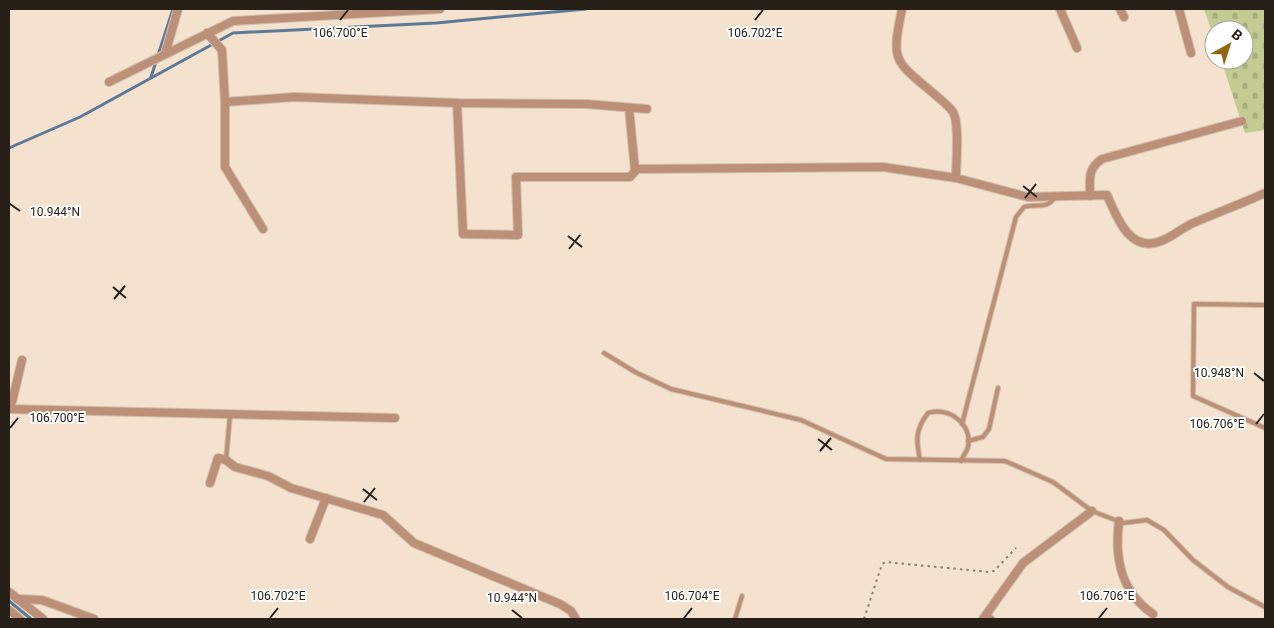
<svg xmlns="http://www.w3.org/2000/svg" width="1274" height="628" viewBox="0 0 1274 628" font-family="Roboto,sans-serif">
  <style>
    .cemetery { fill: url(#cemetery-stones) }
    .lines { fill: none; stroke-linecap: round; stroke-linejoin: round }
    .stream { stroke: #5d7996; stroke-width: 3 }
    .service-casing { stroke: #cfbead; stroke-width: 6 }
    .minor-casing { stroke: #cfbead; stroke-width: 10 }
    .path { stroke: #8d8073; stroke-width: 2; stroke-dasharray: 2.5 4; stroke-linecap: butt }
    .service { stroke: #bc8f79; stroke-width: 4 }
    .minor { stroke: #bc8f79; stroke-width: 8 }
    .ticks { fill: none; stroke: #262019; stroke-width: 2 }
    .ticks-label { font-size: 12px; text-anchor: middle; fill: #262019; stroke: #fff; stroke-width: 4; stroke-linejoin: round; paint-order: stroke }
  </style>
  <defs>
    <pattern id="cemetery-stones" width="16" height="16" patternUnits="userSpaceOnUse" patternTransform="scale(1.25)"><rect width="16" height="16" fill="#c4cb92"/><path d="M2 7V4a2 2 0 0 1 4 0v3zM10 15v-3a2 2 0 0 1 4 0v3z" fill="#a8ae7d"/></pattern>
  </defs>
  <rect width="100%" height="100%" fill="#f4e1ce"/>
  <!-- cemetery -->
  <polygon class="cemetery" points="1204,9 1265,9 1265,130 1245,133 1221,60 1244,60 1244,30 1214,30 1214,38"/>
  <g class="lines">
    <!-- stream -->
    <g class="stream">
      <polyline points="151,77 173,9"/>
      <polyline points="9,148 80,117 233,33 436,23 586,9"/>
      <polyline points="9,601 31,619"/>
    </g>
    <!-- service casing -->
    <g class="service-casing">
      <g id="service">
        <polyline points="1265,305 1194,304 1193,396 1265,428"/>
        <polyline points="604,353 635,372 671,389 801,420 886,459 1005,461 1053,482 1092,511 1123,523 1147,520 1164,530 1193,560 1228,587 1265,607"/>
        <path d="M 962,424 L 1016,217 L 1024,207 C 1036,203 1047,210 1055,197"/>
        <polyline points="968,441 983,437 989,429 998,388"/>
        <polyline points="226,460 230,415"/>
        <path d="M 920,460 C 916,440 915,430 928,413 C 948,406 973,424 968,447 C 967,451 963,456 961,461"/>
        <polyline points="987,614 993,619"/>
        <polyline points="735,619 742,596"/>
      </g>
    </g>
    <!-- minor casing -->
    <g class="minor-casing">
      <g id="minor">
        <path d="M 902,9 C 891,62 894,60 933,93 C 940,99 948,105 953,112 C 960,124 956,162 956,178 L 1028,197 L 1107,195 C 1116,215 1129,254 1161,241 C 1172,237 1181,229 1191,224 C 1216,213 1241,204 1265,193"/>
        <polyline points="1060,9 1077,48"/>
        <polyline points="1120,9 1124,17"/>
        <polyline points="1179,9 1191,53"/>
        <polyline points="207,33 222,50 225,102 294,97 457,103 586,104 647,109"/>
        <polyline points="165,54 178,9"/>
        <polyline points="109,82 233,21 440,9"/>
        <polyline points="225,102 225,167 263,229"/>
        <polyline points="457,103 463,234 518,235 516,177 630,177 637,169 883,167 956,178"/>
        <polyline points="629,108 635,170"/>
        <path d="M 1090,196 C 1090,180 1087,169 1102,159 L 1242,121"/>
        <polyline points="9,407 12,402 22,360"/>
        <polyline points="9,409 395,418"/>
        <polyline points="210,483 218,458 226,460 235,467 268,476 291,488 383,515 414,543 560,604 571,611 576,619"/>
        <path d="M 1119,521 C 1114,559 1121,592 1153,614"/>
        <polyline points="310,539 326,498"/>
        <polyline points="9,592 43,619"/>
        <polyline points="17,599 42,600 94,619"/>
        <polyline points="9,610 20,619"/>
        <polyline points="983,619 1023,563 1092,511"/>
      </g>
    </g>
    <!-- path -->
    <polyline class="path" points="864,619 882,564 886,562 989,572 994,571 1016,548"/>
    <!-- service -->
    <use href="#service" class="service"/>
    <!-- minor -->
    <use href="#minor" class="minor"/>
  </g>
  <!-- ticks -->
  <path class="ticks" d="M 340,20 L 348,10M 755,20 L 763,10M 1023,186 L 1037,197M 1025,198 L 1036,184M 10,204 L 20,211M 568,236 L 582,247M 569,249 L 580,235M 113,287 L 126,298M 114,299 L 125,286M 1254,373 L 1264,381M 1256,424 L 1264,414M 10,428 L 18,418M 818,439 L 832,450M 820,451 L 831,438M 363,489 L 377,500M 364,502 L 375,488M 512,610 L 522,618M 270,618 L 278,608M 684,618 L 692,608M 1099,618 L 1107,608"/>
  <g class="ticks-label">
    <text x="340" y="37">106.700°E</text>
    <text x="755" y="37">106.702°E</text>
    <text x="55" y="216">10.944°N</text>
    <text x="1219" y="377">10.948°N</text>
    <text x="57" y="422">106.700°E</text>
    <text x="1217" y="428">106.706°E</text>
    <text x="278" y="600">106.702°E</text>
    <text x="692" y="600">106.704°E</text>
    <text x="1107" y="600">106.706°E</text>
    <text x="512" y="602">10.944°N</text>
  </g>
  <!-- border -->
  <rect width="1274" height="628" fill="none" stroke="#262019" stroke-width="20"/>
  <!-- north arrow -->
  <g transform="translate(1229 45) rotate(39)"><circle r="24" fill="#ffffff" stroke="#a8a6a3"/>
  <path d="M0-4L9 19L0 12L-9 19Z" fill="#916810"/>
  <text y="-8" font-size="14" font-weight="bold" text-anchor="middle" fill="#262019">B</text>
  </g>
</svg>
